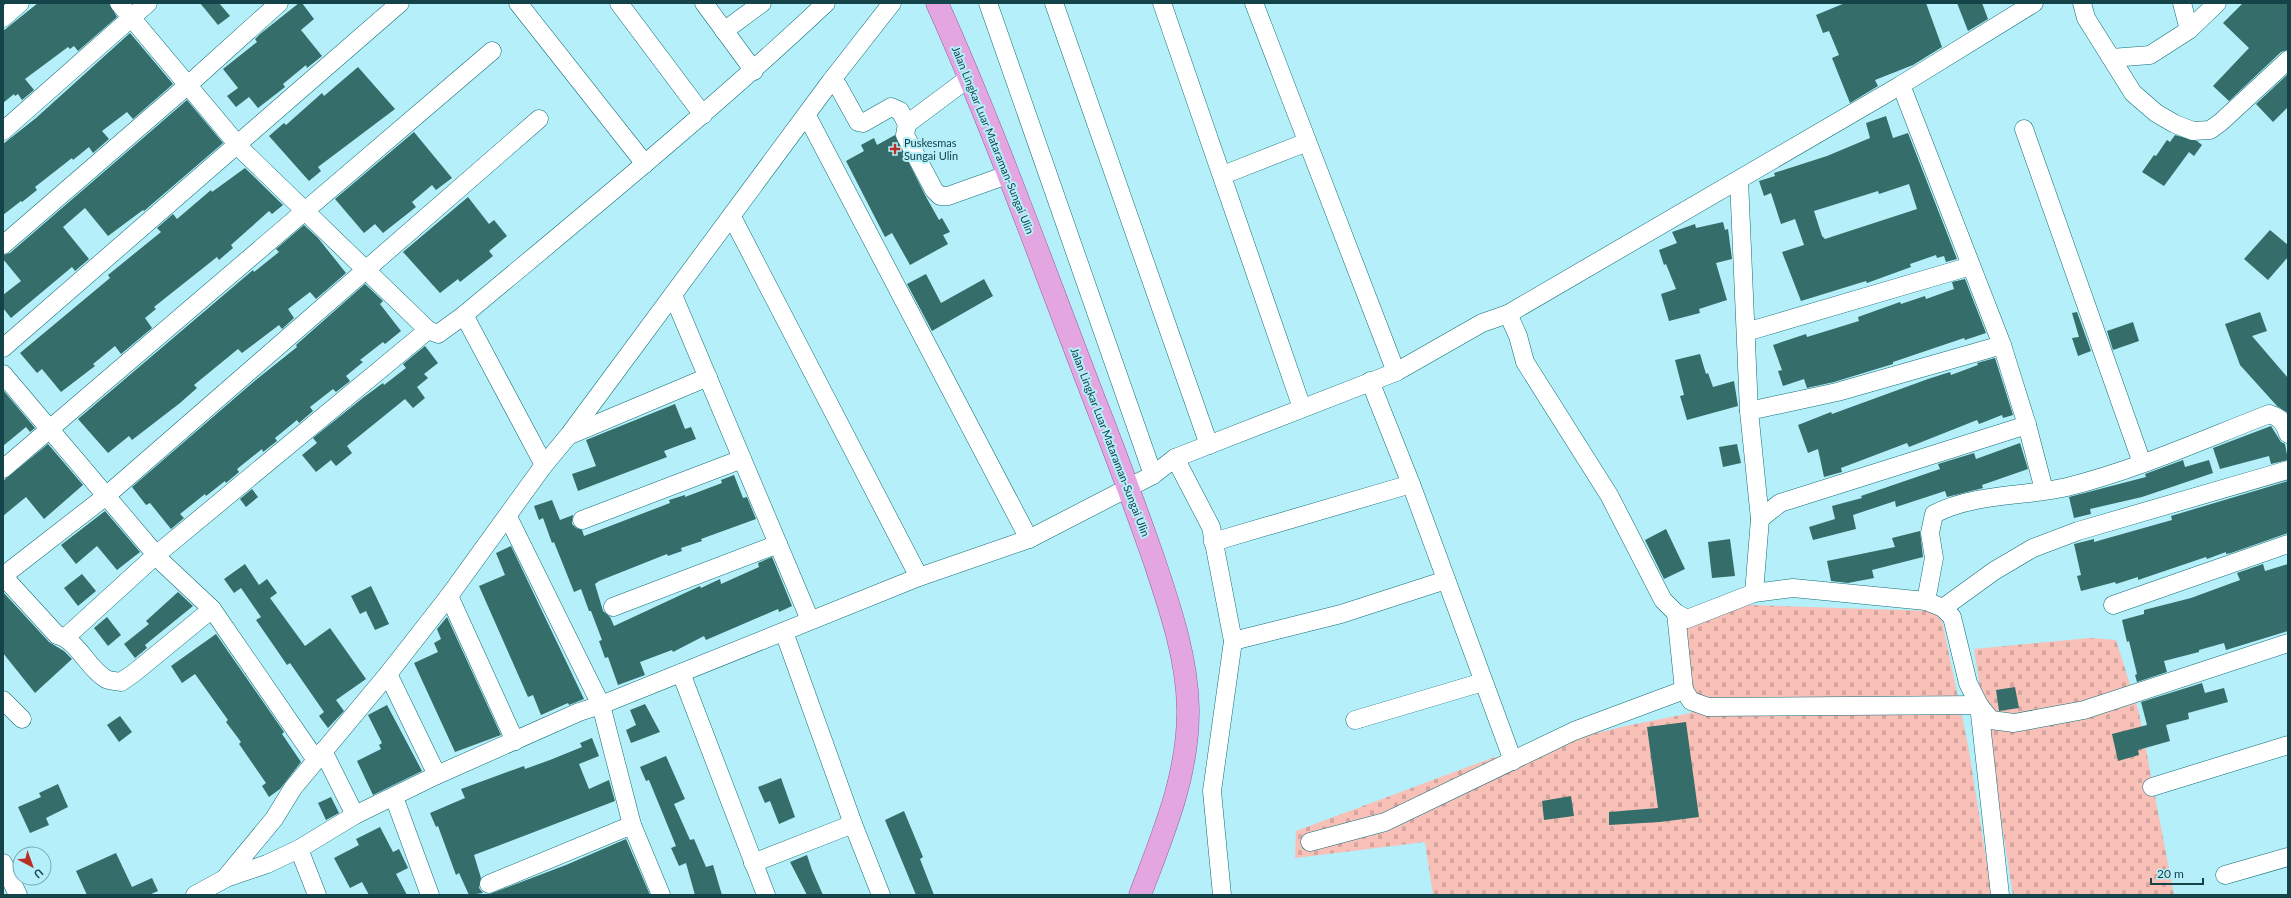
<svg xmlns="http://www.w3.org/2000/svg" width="2291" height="898" viewBox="0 0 2291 898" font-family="Lato,sans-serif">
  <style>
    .cemetery { fill: url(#cemetery-stones) }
    .building { fill: #346d69; fill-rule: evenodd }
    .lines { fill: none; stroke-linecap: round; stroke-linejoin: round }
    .minor-casing { stroke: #106d79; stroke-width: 19 }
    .major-casing { stroke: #905c9f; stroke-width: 23 }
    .minor { stroke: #fff; stroke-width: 18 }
    .major { stroke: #e4a6e1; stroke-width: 22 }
    .poi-dot { fill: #bb2e23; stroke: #b5eff9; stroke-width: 1.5 }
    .labels { text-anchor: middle; stroke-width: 4; stroke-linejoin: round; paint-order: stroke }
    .street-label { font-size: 11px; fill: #15434a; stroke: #b5eff9 }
    .poi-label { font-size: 11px; fill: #15434a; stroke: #b5eff9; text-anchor: start }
  </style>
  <defs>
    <pattern id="cemetery-stones" width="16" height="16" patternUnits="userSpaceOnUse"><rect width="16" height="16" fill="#f8c0b7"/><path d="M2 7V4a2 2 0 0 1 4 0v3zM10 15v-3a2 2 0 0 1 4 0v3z" fill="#d4a69f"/></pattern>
  </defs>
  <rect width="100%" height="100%" fill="#b5eff9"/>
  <!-- cemetery -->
  <g class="cemetery">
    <polygon points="1716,604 1932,611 1942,621 1968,745 1992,895 1433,895 1425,842 1295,858 1296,831 1492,758 1626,726 1691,713 1681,622"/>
    <polygon points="2090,638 2116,640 2139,713 2174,895 2013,895 1974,649"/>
  </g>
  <!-- building -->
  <g class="building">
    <polygon points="38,3 109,3 117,17 78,51 74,46 70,49 68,47 25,79 34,90 22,100 18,94 15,96 14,94 3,103 3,31"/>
    <polygon points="200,3 219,3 230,16 218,25"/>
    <polygon points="299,3 302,3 314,19 301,30 322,56 307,68 306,65 283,84 285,87 258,108 249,97 236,107 227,96 238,88 223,69 257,42 255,39 260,34"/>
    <polygon points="1845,3 1926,3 1942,47 1913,65 1875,80 1878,86 1850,103 1832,58 1839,55 1829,31 1823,33 1816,15"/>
    <polygon points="1957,3 1982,3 1988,19 1968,31"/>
    <polygon points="2243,3 2288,3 2288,50 2281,52 2229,101 2213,86 2249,48 2223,23"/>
    <polygon points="130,33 173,84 133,119 127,112 102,131 109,139 93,153 89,147 73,160 72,158 35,187 37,190 22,202 21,201 3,215 3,144 36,118"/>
    <polygon points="358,67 395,109 318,167 321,171 309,181 269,136 284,123 286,125 322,93 324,96"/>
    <polygon points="2288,74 2288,107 2273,122 2256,104"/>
    <polygon points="187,100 223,143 144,211 143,210 108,236 85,208 63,227 89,259 75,271 72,267 11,318 3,308 3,295 21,281 3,259 3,255 10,253"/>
    <path d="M 1886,116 L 1893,138 L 1908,133 L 1957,259 L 1946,262 L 1944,256 L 1937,258 L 1936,255 L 1910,264 L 1911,267 L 1867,283 L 1866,281 L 1801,301 L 1782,252 L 1804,245 L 1795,219 L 1781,224 L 1771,193 L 1764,196 L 1759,181 L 1775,176 L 1774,173 L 1827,156 L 1870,138 L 1866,123 ZM 1909,184 L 1917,209 L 1825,239 L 1822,236 L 1814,211 L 1878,191 L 1879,194 Z"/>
    <polygon points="414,132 452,178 436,190 432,185 412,202 416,207 383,233 375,224 364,233 335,199"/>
    <polygon points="895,135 925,195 939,220 942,218 950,232 943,235 948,244 910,265 892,233 885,237 846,161 864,151 861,145 874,138 877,145"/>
    <polygon points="2175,135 2197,141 2202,145 2194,156 2189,152 2164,186 2142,172 2154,155 2156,156 2167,140 2170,142"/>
    <polygon points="245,168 283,205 272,214 269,211 231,245 233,248 219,260 217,257 154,307 156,309 145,318 152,328 121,354 115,346 93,364 95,366 61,392 42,369 37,373 20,353 110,278 108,275 161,232 157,228 173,214 177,219 211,190 212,192"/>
    <polygon points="468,197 489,224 494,220 507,236 489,251 493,256 460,282 458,279 440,293 403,252"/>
    <polygon points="1723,222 1725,230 1728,229 1732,259 1716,263 1727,300 1699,309 1700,313 1669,321 1661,294 1676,289 1666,264 1664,265 1659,250 1677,243 1672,232 1695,224 1696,228"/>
    <polygon points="304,225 318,238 346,273 316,299 310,292 288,309 294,318 282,329 279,325 242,353 238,349 194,385 197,388 180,403 132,440 129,436 108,453 78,419 253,270 254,272 279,252 276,249"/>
    <polygon points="2270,230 2288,245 2288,257 2268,280 2244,259"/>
    <polygon points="926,274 941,303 984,279 993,296 932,331 907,284"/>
    <polygon points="1965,279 1986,333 1965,340 1964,338 1893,362 1893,364 1834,382 1807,388 1804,379 1783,386 1778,371 1782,370 1773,345 1806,334 1807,337 1859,321 1858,317 1900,302 1901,304 1925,296 1926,299 1954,289 1952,282"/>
    <polygon points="365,284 383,301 380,304 401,331 385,344 383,342 360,360 363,362 346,376 350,381 336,392 333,389 310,407 313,411 299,423 297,420 275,438 277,441 263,452 262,449 237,469 239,472 226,483 225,481 206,496 205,494 180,514 184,518 171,529 150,503 146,505 132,487 257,379 297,347 296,345"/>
    <polygon points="2077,312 2091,351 2078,356 2072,338 2079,337 2072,313"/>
    <polygon points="2260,312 2267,331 2252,336 2288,378 2288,413 2277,406 2240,365 2225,324"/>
    <polygon points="2133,322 2139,341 2113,350 2107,331"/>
    <polygon points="425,346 438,363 424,374 428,378 417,387 425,398 413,408 405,399 347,446 352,453 336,466 331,460 316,472 302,455 317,443 313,438 364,397 383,383 384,385 406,368 403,364"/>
    <polygon points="1700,354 1706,374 1708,373 1713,387 1734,381 1738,406 1687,420 1680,396 1684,395 1675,360"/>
    <polygon points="1995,358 2013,415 2003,418 2002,415 1979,424 1977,420 1909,447 1907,443 1841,468 1842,472 1824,477 1818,449 1808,453 1798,425 1831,412 1832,414 1928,379 1950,372 1951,375 1978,365 1977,363"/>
    <polygon points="3,390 35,428 30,432 26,427 3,446"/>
    <polygon points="675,404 685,429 691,427 696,439 664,451 667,457 578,491 572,474 596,466 586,440"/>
    <polygon points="2271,426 2281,442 2285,444 2288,460 2271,464 2269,456 2220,469 2213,448"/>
    <polygon points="2020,443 2028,469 1982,485 1983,488 1947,497 1945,491 1896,507 1895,501 1853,515 1856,529 1813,540 1809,527 1835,519 1832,506 1862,498 1861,496 1940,469 1938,464 1974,453 1976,459"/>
    <polygon points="48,444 83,485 44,519 26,497 3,516 3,481"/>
    <polygon points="1737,444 1741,463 1723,467 1719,447"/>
    <polygon points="2183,460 2185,467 2209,460 2213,473 2142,497 2090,509 2091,514 2074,518 2069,497 2146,477 2145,474"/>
    <polygon points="734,475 743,498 747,497 756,519 701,539 702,541 681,548 682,551 668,556 667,554 599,581 595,584 603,611 610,617 614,626 700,586 701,588 720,579 721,584 759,567 758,563 772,557 792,606 779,612 778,609 706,640 704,636 673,652 672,650 640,662 645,675 618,685 608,657 605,658 599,641 602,640 591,611 589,611 581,589 574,592 554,542 552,543 543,518 539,520 534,506 552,500 560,520 573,515 572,524 576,528 582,530 584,536 670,503 669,500 685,495 685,497 722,483 721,480"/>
    <polygon points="2288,481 2288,533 2231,553 2226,554 2226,552 2207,559 2206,557 2138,580 2138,577 2116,584 2115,582 2081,591 2077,576 2081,575 2074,544 2094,539 2094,542 2172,520 2171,516"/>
    <polygon points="252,489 258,497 246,507 240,499"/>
    <polygon points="105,511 140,552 117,570 97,546 76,564 61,545"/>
    <polygon points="1666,529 1685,569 1664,579 1645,540"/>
    <polygon points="1920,531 1923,557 1872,570 1874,578 1848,583 1831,581 1827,561 1895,547 1892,538"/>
    <polygon points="1730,539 1735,576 1712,578 1708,542"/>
    <polygon points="511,546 584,699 569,705 568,703 541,715 533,695 528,697 479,586 505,575 496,553"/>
    <polygon points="245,564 259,585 267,579 277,593 270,598 305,646 330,628 366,679 336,700 344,711 328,728 319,716 324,712 290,663 287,665 274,646 256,620 261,617 241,588 234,593 224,579"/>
    <polygon points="2263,564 2265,571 2288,564 2288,631 2226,650 2224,643 2199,650 2199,652 2164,661 2167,672 2137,682 2135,675 2137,674 2129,641 2127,642 2122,620 2144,614 2144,610 2191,598 2240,580 2237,573"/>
    <polygon points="82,574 96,591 78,606 64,588"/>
    <polygon points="371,586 389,624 375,630 366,611 360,614 351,596"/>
    <polygon points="3,592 49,642 64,651 72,659 35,693 3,653"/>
    <polygon points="178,592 193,606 145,645 147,648 135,658 124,644 149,624 146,621"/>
    <polygon points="107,617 121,635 108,646 94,628"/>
    <polygon points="447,617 501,735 455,752 414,663 438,652 434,643 441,639 437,629"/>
    <polygon points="216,634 284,732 282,734 301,762 280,789 269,797 262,786 266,783 239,744 241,742 226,722 228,720 195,674 182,683 171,666"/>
    <polygon points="2202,683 2205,693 2224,688 2228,702 2188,713 2189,719 2166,725 2170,741 2138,750 2139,755 2118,761 2112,734 2147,725 2141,702"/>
    <polygon points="2015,687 2019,708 1999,711 1996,690"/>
    <polygon points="645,704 660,732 631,743 626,730 636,725 630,710"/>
    <polygon points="387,705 422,771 373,795 357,761 381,749 379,745 382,743 368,715"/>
    <polygon points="120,716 132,732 119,742 107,725"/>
    <polygon points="1686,722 1699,817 1660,822 1609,825 1609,812 1658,808 1647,727"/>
    <polygon points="592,738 599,756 579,764 589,789 609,780 615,801 474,855 481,878 479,888 483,893 469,895 459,873 456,875 438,826 436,827 430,813 465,798 461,789 524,766 525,769 550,760 582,747 580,743"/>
    <polygon points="666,756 685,799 674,804 690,840 694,839 706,867 713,865 722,895 695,895 686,863 679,866 671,848 676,846 649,780 646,781 640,767"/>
    <polygon points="781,778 795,817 779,824 770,801 765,803 758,787"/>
    <polygon points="58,784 68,807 46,818 49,825 30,833 18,807 41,797 39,793"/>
    <polygon points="1571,796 1574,816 1544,820 1542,801"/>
    <polygon points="331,797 339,813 326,820 318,803"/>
    <polygon points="904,811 923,857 920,859 934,895 916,895 885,820"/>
    <polygon points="380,827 393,852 399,849 408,868 396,874 407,895 369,895 362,882 350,888 334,858 359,845 356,839"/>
    <polygon points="626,839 650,895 487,895 566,865"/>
    <polygon points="116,853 132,887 152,878 158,891 149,895 87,895 76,871"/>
    <polygon points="807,855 812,870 823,895 807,895 790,862"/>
  </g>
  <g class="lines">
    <!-- minor casing -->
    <g class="minor-casing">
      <g id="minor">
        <path d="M 119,3 L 243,151 L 428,330 L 438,334 L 464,315 C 586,213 710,112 826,3"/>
        <polyline points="518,3 645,164"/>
        <polyline points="619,3 703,115"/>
        <polyline points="704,3 754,71"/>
        <polyline points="988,3 1153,475"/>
        <polyline points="1054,3 1209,445"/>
        <polyline points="1162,3 1302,408"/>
        <polyline points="1254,3 1396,372"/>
        <polyline points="2082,3 2086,18 2133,93 2156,113 2175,124 2193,131 2210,130 2221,122 2288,60"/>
        <polyline points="2182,3 2189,30"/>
        <polyline points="3,18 20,3"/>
        <polyline points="724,31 762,3"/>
        <polyline points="2111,58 2150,55 2189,30 2217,3"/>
        <polyline points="970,77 907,124 905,135 934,190 940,196 948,196 1007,175"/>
        <polyline points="831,81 838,86 858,122 863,123 891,107 900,111 907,124"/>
        <polyline points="1901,85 2002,345 2027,425 2044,490"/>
        <polyline points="807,116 1029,539"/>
        <polyline points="2024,129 2142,463"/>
        <polyline points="3,131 148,3"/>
        <polyline points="1223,175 1307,142"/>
        <polyline points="1739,180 1749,411 1760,519"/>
        <polyline points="732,217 919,577"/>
        <polyline points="3,245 188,85 279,3"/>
        <polyline points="673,295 810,620"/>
        <polyline points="1508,314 1901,85 2034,3"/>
        <polyline points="464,315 544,465"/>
        <polyline points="1746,332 1971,266"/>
        <polyline points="3,348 400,3"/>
        <polyline points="3,374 163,563 212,609 316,760"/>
        <polyline points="1370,381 1411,484 1513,761"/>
        <polyline points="1749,411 1837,392 2002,345"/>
        <polyline points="570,435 708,377"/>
        <polyline points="1175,458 1211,527 1233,641 1212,791 1222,895"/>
        <polyline points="3,469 492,51"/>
        <polyline points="508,517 601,705 632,825 661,895"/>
        <polyline points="582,520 742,459"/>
        <polyline points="1213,542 1411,484"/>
        <polyline points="3,576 106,496 539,119"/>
        <path d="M 3,576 L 57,635 C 78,640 87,668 106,679 C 110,681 116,681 121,682 L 134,673 L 212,609"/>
        <polyline points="1754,593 1760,519 1780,503 2027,425"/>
        <polyline points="449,596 515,741"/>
        <path d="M 1926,601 L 1934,558 L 1930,533 L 1934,514 C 1975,493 2023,497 2067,487 C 2136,470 2202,440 2269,414 C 2280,417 2284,422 2288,434"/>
        <polyline points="2113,605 2288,544"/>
        <polyline points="613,607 778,544"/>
        <polyline points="1943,608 1994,571 2033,548 2078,531 2288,470"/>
        <polyline points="1676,613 1684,690 1691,701 1708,707 1979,705 2000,895"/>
        <polyline points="784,632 853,824 881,895"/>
        <polyline points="66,637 156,555 428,330"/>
        <polyline points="1233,641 1341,614 1446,580"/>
        <polyline points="681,673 766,895"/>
        <polyline points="388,674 437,775"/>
        <polyline points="3,700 22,719"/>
        <polyline points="1355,720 1483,682"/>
        <polyline points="323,751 355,815"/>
        <polyline points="2152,787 2288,745"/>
        <polyline points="394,797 430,895"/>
        <polyline points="1310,842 1385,822 1574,731 1684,690"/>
        <polyline points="299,849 317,895"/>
        <polyline points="3,863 18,895"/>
        <polyline points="753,863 853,824"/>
        <polyline points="2225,875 2288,857"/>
        <polyline points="226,877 274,819 293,788 388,674 449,596 544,465 569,435 831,81 892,3"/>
        <polyline points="489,884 632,825"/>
        <polyline points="195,895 226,878 267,864 299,849 355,815 437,775 579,712 601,705 919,577 1029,539 1153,475 1175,458 1396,372 1482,323 1508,314 1518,336 1525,362 1609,495 1663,600 1676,613 1687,619 1754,593 1793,588 1926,601 1943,608 1952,617 1968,683 1979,705 1991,720 2014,723 2084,710 2288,643"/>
      </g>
    </g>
    <!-- major casing -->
    <g class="major-casing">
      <path id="major" d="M 937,3 C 994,130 1041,261 1091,391 C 1113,447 1134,503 1154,560 C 1170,608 1187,657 1188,708 C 1189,775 1163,834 1140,895"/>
    </g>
    <!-- minor -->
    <use href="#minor" class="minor"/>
    <!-- major -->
    <use href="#major" class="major"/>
  </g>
  <!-- markers -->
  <path class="poi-dot" d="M893 143h4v4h4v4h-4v4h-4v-4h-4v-4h4z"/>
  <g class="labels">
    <!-- street labels -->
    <g class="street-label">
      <text transform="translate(993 140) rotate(68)" y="4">Jalan Lingkar Luar Mataraman-Sungai Ulin</text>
      <text transform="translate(1110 442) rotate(69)" y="4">Jalan Lingkar Luar Mataraman-Sungai Ulin</text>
    </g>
    <!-- poi labels -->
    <g class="poi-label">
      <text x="904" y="147">Puskesmas<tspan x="904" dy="13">Sungai Ulin</tspan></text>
    </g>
  </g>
  <!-- border -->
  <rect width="2291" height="898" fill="none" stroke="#15434a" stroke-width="8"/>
  <!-- north arrow -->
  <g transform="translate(32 866) rotate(139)"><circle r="19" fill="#b5eff9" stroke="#75aab3"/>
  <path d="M0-3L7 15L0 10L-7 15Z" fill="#bb2e23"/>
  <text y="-6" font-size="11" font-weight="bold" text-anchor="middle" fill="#15434a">U</text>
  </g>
  <!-- scale -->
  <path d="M2151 878v6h52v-6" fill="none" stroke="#15434a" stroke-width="2"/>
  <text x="2157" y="878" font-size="12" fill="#15434a" stroke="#b5eff9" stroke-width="3" paint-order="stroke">20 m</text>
</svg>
